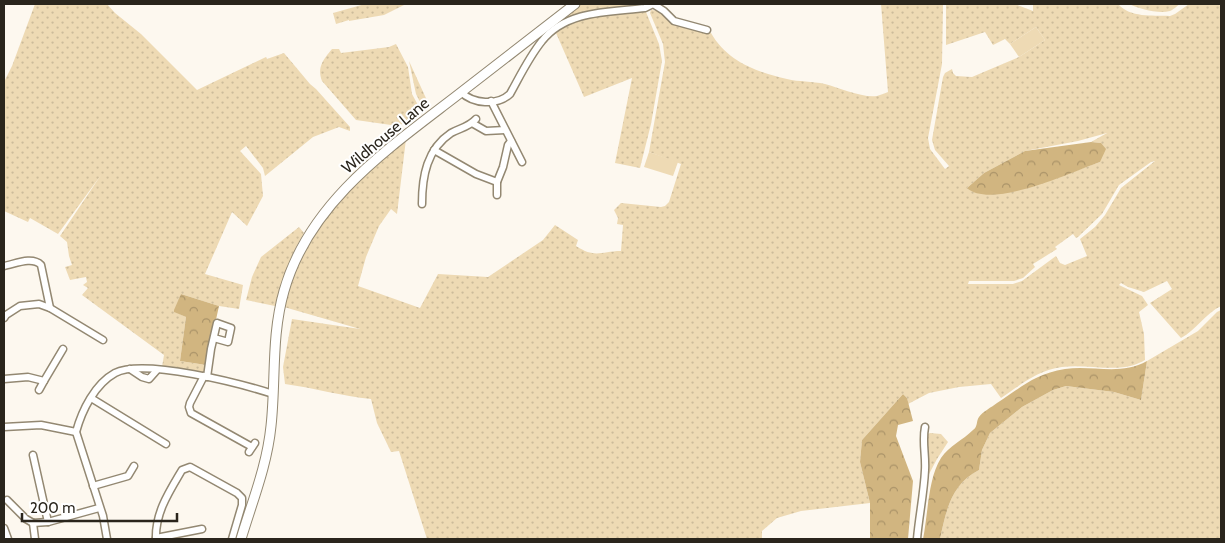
<svg xmlns="http://www.w3.org/2000/svg" width="1225" height="543" viewBox="0 0 1225 543" font-family="Cabin,sans-serif">
  <style>
    .grass { fill: url(#grass-dots); fill-rule: evenodd }
    .forest { fill: url(#forest-crowns) }
    .pitch { fill: #eedab4 }
    .lines { fill: none; stroke-linecap: round; stroke-linejoin: round }
    .street-casing { stroke: #938872; stroke-width: 9 }
    .secondary-casing { stroke: #938872; stroke-width: 11 }
    .street { stroke: #fff; stroke-width: 6 }
    .secondary { stroke: #fff; stroke-width: 9 }
    .labels { text-anchor: middle; stroke-width: 4; stroke-linejoin: round; paint-order: stroke }
    .street-label { font-size: 16px; fill: #2a251c; stroke: #fff }
  </style>
  <defs>
    <pattern id="grass-dots" width="8" height="8" patternUnits="userSpaceOnUse" patternTransform="scale(1.25)"><rect width="8" height="8" fill="#eedab4"/><path d="M2 2h.1M6 6h.1" fill="none" stroke="#ccbb9a" stroke-width="1.8" stroke-linecap="round"/></pattern>
    <pattern id="forest-crowns" width="20" height="18" patternUnits="userSpaceOnUse" patternTransform="scale(1.25)"><rect width="20" height="18" fill="#d1b580"/><path d="M2 6a3 3 0 1 1 6 0M12 15a3 3 0 1 1 6 0" fill="none" stroke="#aa9368"/></pattern>
  </defs>
  <rect width="100%" height="100%" fill="#fdf8ef"/>
  <!-- grass -->
  <g class="grass">
    <polygon points="35,4 107,4 115,13 141,34 197,90 266,57 267,59 284,53 310,84 316,89 350,127 350,131 339,127 313,137 265,176 263,168 246,146 240,151 261,174 263,196 247,226 232,212 205,274 243,285 239,309 219,306 181,294 175,312 186,317 180,361 206,365 204,373 162,367 164,355 82,295 88,288 83,285 87,282 86,277 70,280 65,267 72,265 69,256 67,242 60,236 101,175 58,234 30,218 28,222 4,211 4,82 12,66"/>
    <polygon points="365,4 406,4 384,15 349,21 349,20 336,24 333,13"/>
    <polygon points="580,4 648,4 567,19 565,16"/>
    <path d="M 881,4 L 943,4 L 942,64 L 928,138 L 930,149 L 945,169 L 949,166 L 935,150 L 932,140 L 943,77 L 945,73 L 952,69 L 953,73 L 956,76 L 972,77 L 1019,57 L 1045,40 L 1036,27 L 1010,44 L 1005,39 L 993,45 L 985,32 L 946,45 L 946,4 L 1015,4 L 1033,11 L 1033,4 L 1118,4 C 1131,18 1151,15 1170,16 L 1175,14 L 1189,4 L 1221,4 L 1221,306 C 1205,314 1196,330 1181,338 L 1150,303 L 1172,289 L 1167,281 L 1144,292 L 1128,287 L 1121,283 L 1119,285 L 1142,296 L 1148,305 L 1139,312 L 1144,334 L 1145,360 C 1121,375 1089,363 1062,367 C 1036,371 1022,384 1001,398 L 991,384 L 959,387 L 929,393 L 908,404 L 907,398 L 903,394 L 862,440 L 860,462 L 870,503 L 801,511 L 777,518 L 762,531 L 762,539 L 427,539 L 399,451 L 391,452 L 377,423 L 371,399 C 342,396 314,388 285,384 L 283,367 L 292,319 L 360,329 L 284,307 C 289,289 292,271 301,255 C 326,208 366,173 406,139 L 397,214 L 391,209 L 379,226 L 366,257 L 358,286 L 420,308 L 438,274 L 488,277 L 543,240 L 555,225 L 578,240 L 576,246 C 596,259 601,251 621,251 L 623,225 L 617,224 L 618,218 L 614,210 L 621,203 L 661,207 L 665,206 L 669,202 L 681,164 L 649,152 L 665,62 L 663,44 L 650,13 L 651,10 L 661,11 L 704,31 L 711,33 C 727,61 756,72 787,79 C 799,82 812,81 825,84 C 840,88 862,98 877,96 C 881,95 885,93 888,92 ZM 1107,133 L 1091,142 L 1101,143 L 1100,162 L 1048,181 L 967,188 L 984,173 L 1025,151 L 1078,141 ZM 1155,161 L 1121,188 L 1105,215 L 1095,227 L 1080,239 L 1087,256 L 1065,265 L 1060,263 L 1056,256 L 1022,281 L 1013,284 L 968,284 L 969,281 L 1014,281 L 1023,278 L 1035,267 L 1033,264 L 1057,249 L 1055,247 L 1073,234 L 1076,238 L 1078,237 L 1102,214 L 1119,185 L 1151,162 Z"/>
    <path d="M 1129,4 L 1180,4 C 1177,6 1173,10 1170,11 C 1158,14 1140,9 1129,4 Z"/>
    <path d="M 641,11 L 646,12 L 659,44 L 662,61 L 651,124 L 640,168 L 615,163 L 632,78 L 584,97 L 556,33 C 580,13 611,14 641,11 Z"/>
    <path d="M 396,44 L 408,67 L 412,94 L 419,107 L 404,123 L 398,126 L 356,120 L 322,81 C 317,67 323,60 332,49 L 339,49 L 341,53 L 389,47 Z"/>
    <polygon points="409,61 430,107 424,110 416,94"/>
    <path d="M 299,227 L 304,233 C 290,256 282,280 275,306 L 246,300 L 252,277 L 261,257 Z"/>
    <path d="M 1221,310 L 1221,539 L 940,539 C 946,511 951,484 979,470 L 982,450 L 990,433 L 1022,407 L 1053,390 L 1066,386 L 1114,392 L 1141,400 L 1147,361 L 1198,331 L 1217,312 Z"/>
    <path d="M 930,433 L 941,434 L 948,442 L 937,459 L 928,476 C 928,468 925,440 928,434 Z"/>
  </g>
  <!-- forest -->
  <g class="forest">
    <path d="M 1091,142 L 1101,143 L 1106,149 L 1100,162 C 1072,172 991,210 967,188 L 984,173 L 1025,151 Z"/>
    <polygon points="181,294 219,306 206,365 180,361 186,317 174,312 174,310"/>
    <path d="M 1147,361 L 1141,400 L 1114,392 L 1066,386 L 1053,390 L 1022,407 L 990,433 L 982,450 L 979,470 C 951,484 946,511 940,539 L 923,539 C 928,515 928,478 941,458 C 949,446 963,440 973,430 C 978,427 976,421 979,417 C 982,412 992,407 997,403 C 1022,387 1034,374 1065,369 C 1093,365 1121,376 1147,361 Z"/>
    <polygon points="903,394 907,398 913,421 898,425 896,436 913,481 908,539 870,539 870,503 860,462 862,440"/>
  </g>
  <!-- pitch -->
  <g class="pitch">
    <polygon points="1036,27 1045,40 1019,57 1010,44"/>
    <polygon points="649,152 678,162 673,176 644,167"/>
  </g>
  <g class="lines">
    <!-- street casing -->
    <g class="street-casing">
      <g id="street">
        <polyline points="653,4 664,11 674,21 707,30"/>
        <path d="M 461,92 C 473,104 497,106 510,94 C 520,76 529,57 542,41 C 566,10 610,12 645,8 L 653,4"/>
        <polyline points="491,101 522,162"/>
        <polyline points="472,123 486,131 505,130"/>
        <polyline points="434,150 476,174 497,182"/>
        <polyline points="497,195 497,182 503,167 508,145 511,141"/>
        <path d="M 422,204 C 422,176 427,149 451,133 C 460,128 469,127 476,119"/>
        <path d="M 4,266 C 15,264 32,256 41,265 L 50,308"/>
        <polyline points="4,318 6,315 20,306 39,304 50,308 103,340"/>
        <polyline points="130,369 142,377 149,379 157,370"/>
        <polyline points="204,376 190,403 189,407 191,413 252,447"/>
        <polyline points="207,377 211,349 217,323 231,328 228,342 214,338"/>
        <polyline points="4,379 28,377 44,381 63,349"/>
        <polyline points="39,390 44,381"/>
        <polyline points="91,398 166,444"/>
        <polyline points="4,427 41,425 76,432"/>
        <polyline points="249,452 255,443"/>
        <polyline points="33,455 48,522"/>
        <polyline points="93,486 128,476 134,466"/>
        <polyline points="7,500 26,519 33,523"/>
        <polyline points="33,523 48,522 99,508"/>
        <polyline points="33,523 35,539"/>
        <polyline points="4,528 8,539"/>
        <polyline points="156,538 202,529"/>
        <path d="M 107,539 L 103,516 L 76,432 C 82,410 95,384 115,373 C 144,358 242,384 273,394"/>
        <path d="M 156,539 C 155,513 169,492 182,470 L 190,467 L 237,493 L 242,498 L 242,505 L 232,539"/>
        <path d="M 917,539 C 919,516 924,493 925,470 C 926,455 922,442 925,427"/>
      </g>
    </g>
    <!-- secondary casing -->
    <g class="secondary-casing">
      <path id="secondary" d="M 241,539 C 252,502 267,466 271,426 C 276,381 271,336 284,291 C 309,203 386,150 455,97 C 495,66 535,35 575,4"/>
    </g>
    <!-- street -->
    <use href="#street" class="street"/>
    <!-- secondary -->
    <use href="#secondary" class="secondary"/>
  </g>
  <g class="labels">
    <!-- street labels -->
    <g class="street-label">
      <text transform="translate(385 135) rotate(-40)" y="6">Wildhouse Lane</text>
    </g>
  </g>
  <!-- border -->
  <rect width="1225" height="543" fill="none" stroke="#2a251c" stroke-width="10"/>
  <!-- scale -->
  <path d="M22 513v8h155v-8" fill="none" stroke="#2a251c" stroke-width="2.5"/>
  <text x="30" y="513" font-size="15" fill="#2a251c" stroke="#ffffff" stroke-width="4" paint-order="stroke">200 m</text>
</svg>
